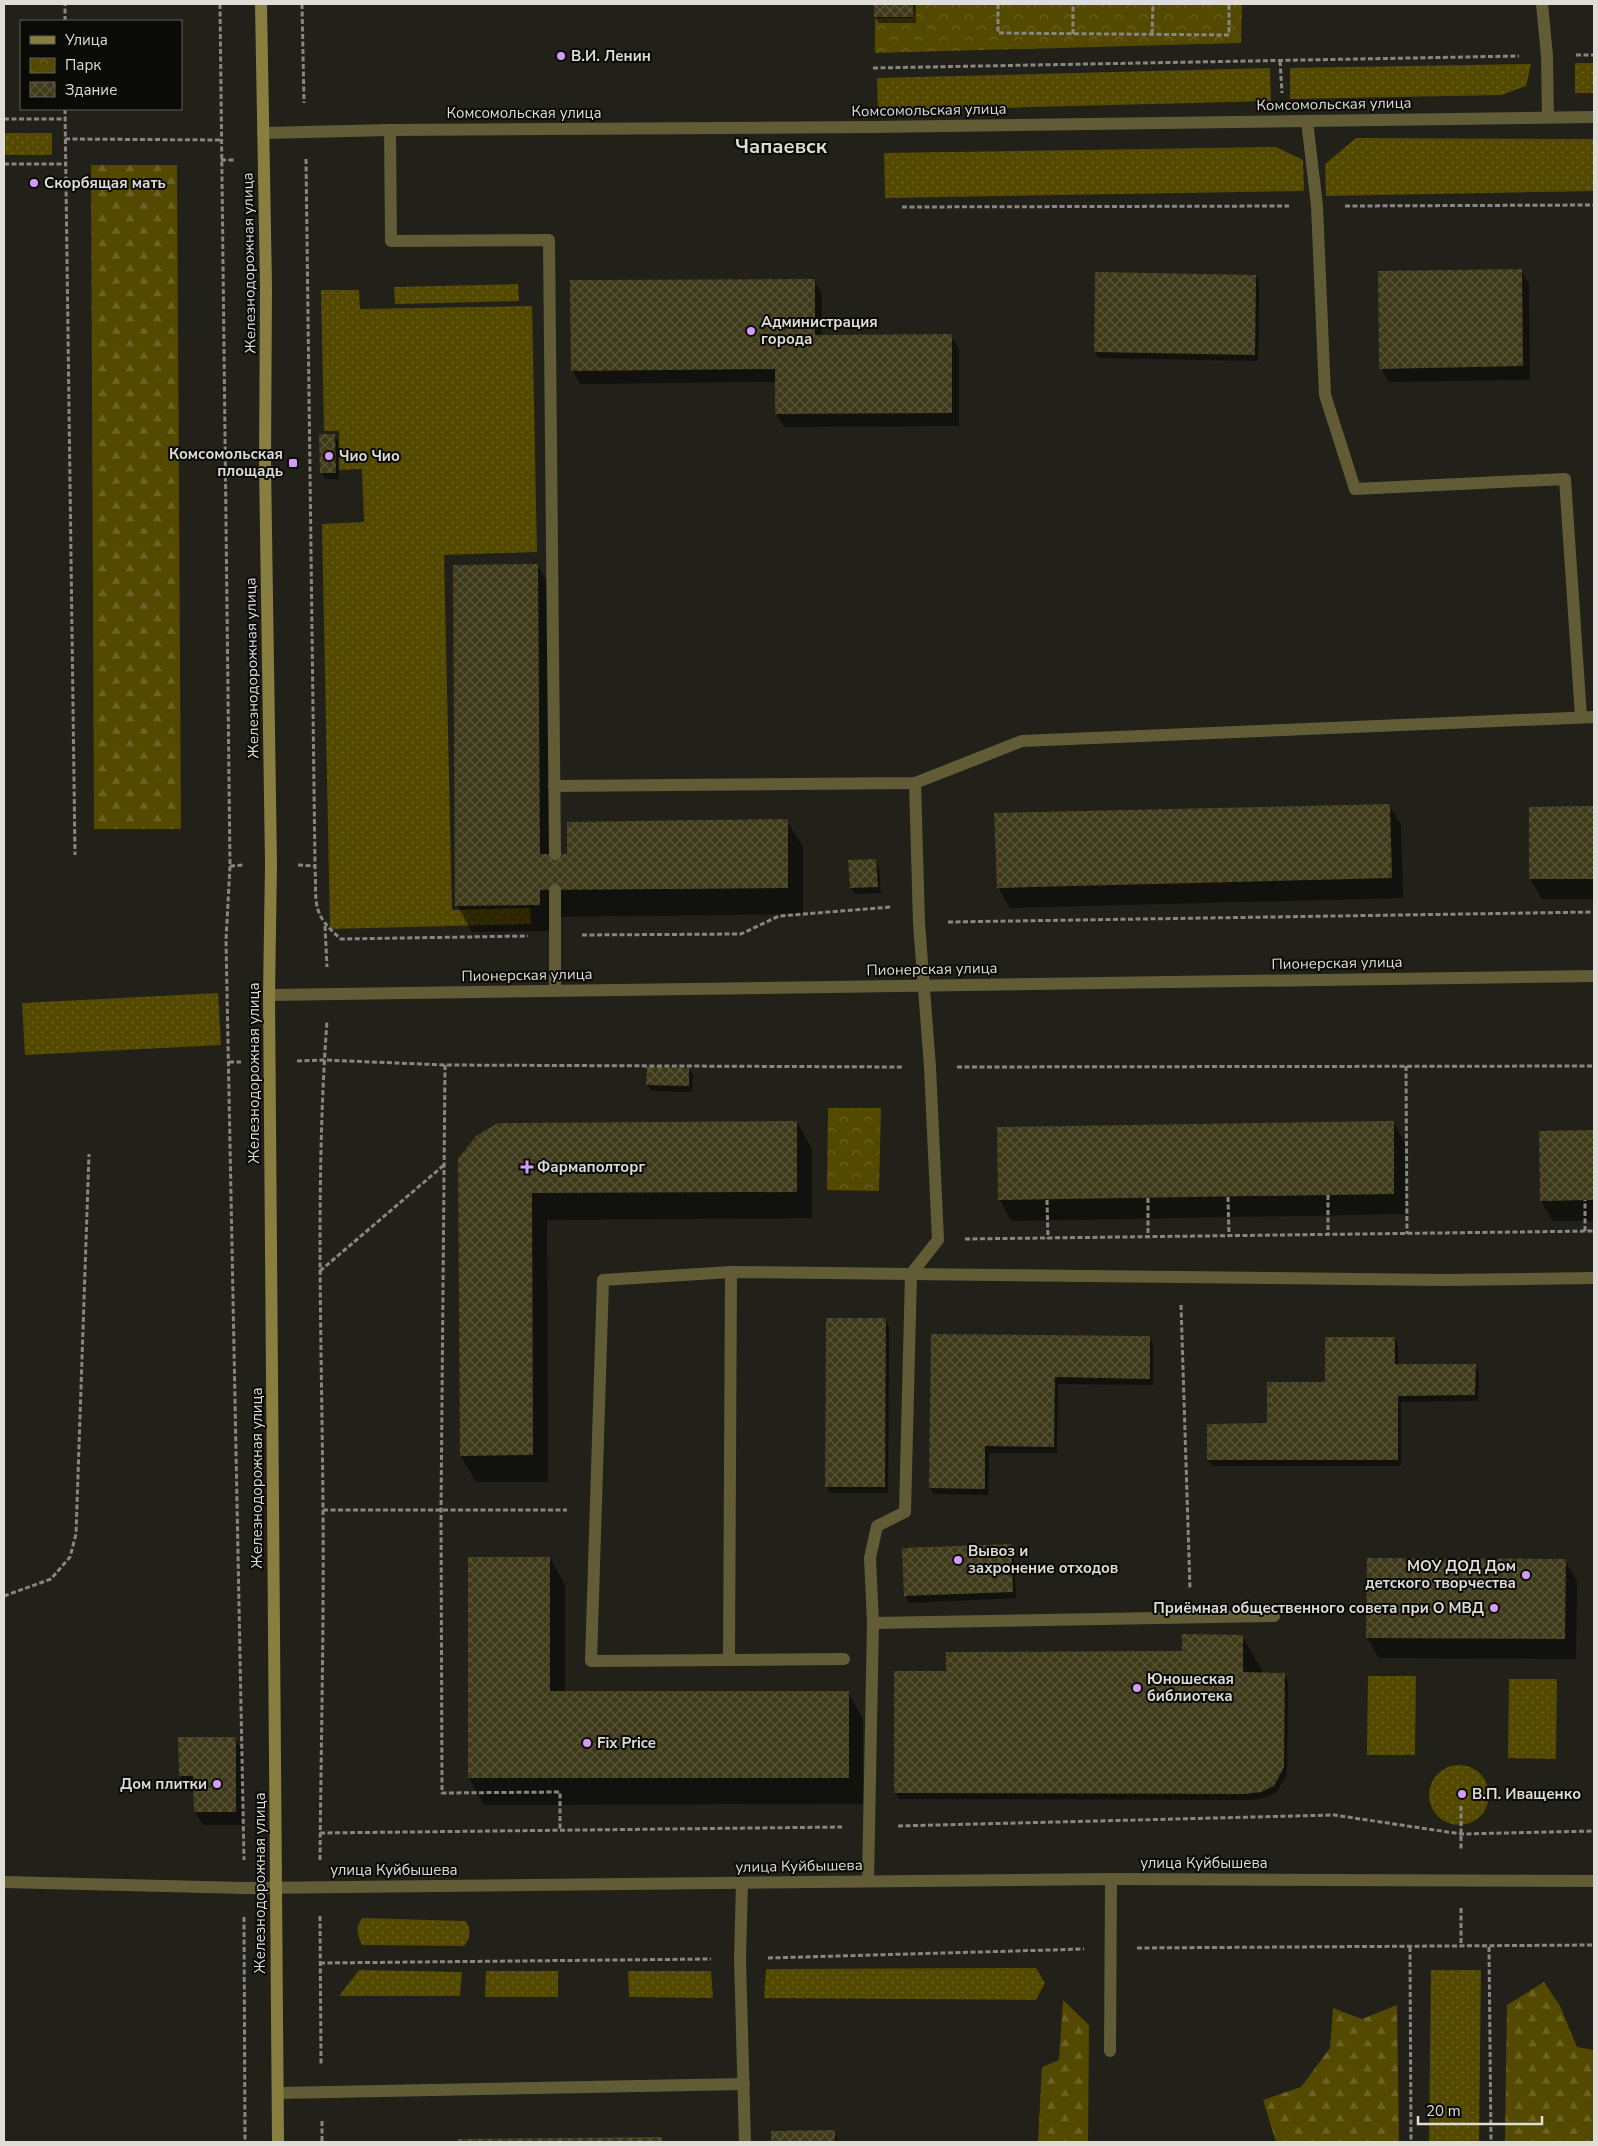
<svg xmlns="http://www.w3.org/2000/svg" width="1598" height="2146" viewBox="0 0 1598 2146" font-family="'Nunito Sans',sans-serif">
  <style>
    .grass { fill: url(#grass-dots) }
    .forest { fill: url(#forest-firs) }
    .park { fill: url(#park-crowns) }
    .shadow { fill: #0007 }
    .building { fill: url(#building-cross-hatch) }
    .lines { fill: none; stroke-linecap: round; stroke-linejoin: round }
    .path { stroke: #878680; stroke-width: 3; stroke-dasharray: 5 2.5; stroke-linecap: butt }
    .service { stroke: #615c36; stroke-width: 12 }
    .minor { stroke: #615c36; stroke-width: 12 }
    .tertiary { stroke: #615c36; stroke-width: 12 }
    .secondary { stroke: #877e3f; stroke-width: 12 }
    .poi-dot { fill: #d59bfb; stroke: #0a0a07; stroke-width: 2 }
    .labels { text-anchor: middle; stroke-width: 4; stroke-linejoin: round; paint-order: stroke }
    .poi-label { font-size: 15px; font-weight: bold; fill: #deddd8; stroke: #0a0a07; text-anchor: start }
    .street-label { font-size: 15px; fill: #deddd8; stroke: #0a0a07 }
    .district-label { font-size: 20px; font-weight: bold; fill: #deddd8; stroke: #0a0a07 }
  </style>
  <defs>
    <pattern id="grass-dots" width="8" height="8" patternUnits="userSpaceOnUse" patternTransform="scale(1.25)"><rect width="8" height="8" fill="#534900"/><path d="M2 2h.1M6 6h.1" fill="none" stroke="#6b6324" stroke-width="1.8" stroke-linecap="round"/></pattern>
    <pattern id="forest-firs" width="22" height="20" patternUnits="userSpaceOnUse" patternTransform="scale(1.25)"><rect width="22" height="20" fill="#534900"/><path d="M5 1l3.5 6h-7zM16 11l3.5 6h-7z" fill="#6b6324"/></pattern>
    <pattern id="park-crowns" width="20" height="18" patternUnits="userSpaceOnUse" patternTransform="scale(1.25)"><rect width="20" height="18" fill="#534900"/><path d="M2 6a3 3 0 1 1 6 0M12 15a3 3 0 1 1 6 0" fill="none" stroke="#6b6324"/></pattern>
    <pattern id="building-cross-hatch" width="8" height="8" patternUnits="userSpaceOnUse" patternTransform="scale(1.25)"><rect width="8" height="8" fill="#3e3919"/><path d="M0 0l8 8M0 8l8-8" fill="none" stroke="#59553a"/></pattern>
  </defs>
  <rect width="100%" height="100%" fill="#212019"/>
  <!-- grass -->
  <g class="grass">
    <rect x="1575" y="63" width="19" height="30"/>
    <polygon points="1531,64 1526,86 1502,95 1290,99 1290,68"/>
    <polygon points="1270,68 1271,101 878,111 877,78"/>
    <polygon points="52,133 52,155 4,155 4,133"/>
    <polygon points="1356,138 1594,139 1594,191 1326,196 1325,164"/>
    <polygon points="1276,147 1303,160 1304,191 885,198 884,153"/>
    <polygon points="518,284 519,301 395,304 394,287"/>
    <polygon points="321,290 359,290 360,309 532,306 537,552 444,555 452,910 530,908 531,924 330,929 322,524 364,522 362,469 339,470 339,431 324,431"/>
    <polygon points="218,993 221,1045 25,1055 22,1003"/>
    <polygon points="1368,1676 1416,1676 1415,1755 1367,1755"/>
    <polygon points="1509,1679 1557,1679 1556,1759 1508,1758"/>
    <circle cx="1459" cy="1795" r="30"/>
    <path d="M 362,1918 L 466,1921 C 471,1931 471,1937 464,1946 L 362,1945 C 357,1934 355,1928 362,1918 Z"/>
    <polygon points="1036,1968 1045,1983 1036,2000 764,1998 766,1969"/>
    <polygon points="359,1970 462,1972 460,1996 339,1996"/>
    <polygon points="1431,1970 1481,1970 1479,2142 1429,2142"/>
    <polygon points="486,1971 558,1971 558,1997 485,1997"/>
    <polygon points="628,1971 711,1971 713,1998 629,1997"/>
  </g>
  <!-- forest -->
  <g class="forest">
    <polygon points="91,165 177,165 181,829 94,829"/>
    <polygon points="1544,1982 1560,2006 1577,2047 1594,2050 1594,2142 1505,2142 1507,2005"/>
    <polygon points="1063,2000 1089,2025 1088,2142 1038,2142 1042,2067 1059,2060"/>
    <polygon points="1397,2005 1399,2142 1276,2142 1263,2100 1301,2087 1330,2048 1333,2008 1362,2019"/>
  </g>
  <!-- park -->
  <g class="park">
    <polygon points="914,4 1242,4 1241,43 875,53 875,18 913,18"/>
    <polygon points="828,1108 881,1108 879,1191 827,1190"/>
  </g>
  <!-- shadow -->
  <g class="shadow">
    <polygon points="876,4 916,4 916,23 879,23 875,17"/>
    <polygon points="1521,270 1529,284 1530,380 1389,382 1381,368"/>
    <polygon points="1256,276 1259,283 1258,361 1099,358 1095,352"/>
    <polygon points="814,280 822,294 822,337 951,336 959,349 959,426 784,427 776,414 776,382 580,384 572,370"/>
    <polygon points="334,435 338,441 339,479 325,479 322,473"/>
    <polygon points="537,565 553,592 555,855 569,855 787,821 803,847 803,914 555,917 555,931 472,932 457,905"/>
    <polygon points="1389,805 1401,825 1403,898 1010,908 998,887"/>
    <polygon points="1530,808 1594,808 1594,899 1542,899 1530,878"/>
    <polygon points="876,861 879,867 881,893 855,894 851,888"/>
    <polygon points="689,1069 693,1075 692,1092 651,1091 648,1085"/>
    <polygon points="797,1122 812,1149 812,1218 547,1220 548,1482 476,1482 461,1456 460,1159"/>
    <polygon points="1393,1122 1405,1143 1405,1214 1011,1221 1000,1200 999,1128"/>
    <polygon points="1540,1132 1594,1132 1594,1221 1553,1221 1541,1201"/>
    <polygon points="885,1320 889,1326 888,1493 830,1493 826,1486"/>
    <polygon points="932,1335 1149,1337 1153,1344 1153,1385 1058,1384 1057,1453 989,1453 988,1495 934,1494 930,1488"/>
    <polygon points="1394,1338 1398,1345 1398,1365 1475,1365 1479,1372 1478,1401 1401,1402 1401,1466 1212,1466 1208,1459 1268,1425 1326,1383"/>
    <polygon points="1011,1546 1014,1552 1016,1598 909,1603 906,1596 904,1549"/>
    <polygon points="469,1558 550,1558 565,1585 565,1692 848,1692 863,1719 863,1804 484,1805 469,1778"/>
    <polygon points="1565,1561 1577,1581 1576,1659 1379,1658 1367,1638"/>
    <polygon points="1242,1636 1264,1674 1284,1674 1288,1681 1287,1774 1277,1792 1265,1798 1249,1800 899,1799 895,1792 947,1673 1183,1653"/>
    <polygon points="235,1739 243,1752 243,1825 203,1825 195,1811 195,1790 188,1790 180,1776"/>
    <polygon points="834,2131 838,2142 773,2142 772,2132"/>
    <polygon points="661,2138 664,2142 459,2142 459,2140"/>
  </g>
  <!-- building -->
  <g class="building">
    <rect x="874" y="4" width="39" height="13"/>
    <polygon points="1522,269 1523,366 1379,369 1378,271"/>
    <polygon points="1095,272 1256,275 1255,355 1094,352"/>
    <polygon points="815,279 815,335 952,334 952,413 775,414 775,369 571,371 570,280"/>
    <polygon points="319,434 335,434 336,473 320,473"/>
    <polygon points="538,564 540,854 567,854 567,822 788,819 788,888 540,890 540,905 455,906 453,565"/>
    <polygon points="1390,804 1392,878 997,888 994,813"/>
    <polygon points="1579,806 1594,806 1594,879 1529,879 1529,807"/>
    <polygon points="876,859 878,887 850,888 848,860"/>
    <polygon points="647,1067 689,1068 689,1086 646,1085"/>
    <polygon points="797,1121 797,1192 532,1193 533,1455 460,1456 458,1159 476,1136 498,1123"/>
    <polygon points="1394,1121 1394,1194 998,1200 997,1127"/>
    <polygon points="1594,1130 1594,1200 1540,1201 1539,1131"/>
    <polygon points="826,1318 886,1318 885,1487 825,1487"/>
    <polygon points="931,1334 1150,1336 1150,1379 1055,1377 1054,1447 985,1446 985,1489 929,1488"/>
    <polygon points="1325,1337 1395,1337 1395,1364 1476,1364 1475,1395 1398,1396 1398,1460 1207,1460 1207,1424 1267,1423 1267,1382 1325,1382"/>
    <polygon points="1011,1544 1013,1592 904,1596 902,1548"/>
    <polygon points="468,1557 550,1557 550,1691 849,1691 849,1778 468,1778"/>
    <polygon points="1367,1558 1566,1559 1565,1639 1366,1638"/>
    <polygon points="1182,1634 1243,1635 1243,1672 1285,1673 1284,1767 1274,1786 1261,1792 1245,1794 894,1793 894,1671 946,1671 946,1652 1182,1651"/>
    <polygon points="178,1737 236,1737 236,1812 194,1812 193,1776 179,1776"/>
    <polygon points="835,2130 835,2142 771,2142 771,2131"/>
    <polygon points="662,2137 662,2142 458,2142 458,2139"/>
  </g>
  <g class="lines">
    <!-- path -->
    <g class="path">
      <polyline points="220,4 230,866 226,940 244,1860"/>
      <polyline points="302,4 304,103"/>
      <polyline points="998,4 998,33 1229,35 1229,4"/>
      <polyline points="65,21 65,4"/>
      <polyline points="1073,34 1073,4"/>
      <polyline points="1152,34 1153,4"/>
      <polyline points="1576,55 1594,55"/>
      <polyline points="1280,61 1282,93"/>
      <polyline points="873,68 1519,56"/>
      <polyline points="65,109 75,855"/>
      <polyline points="4,119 65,119"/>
      <polyline points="65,139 221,140"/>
      <path d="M 306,159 L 315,866 C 317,903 310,913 341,939 L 528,936"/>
      <polyline points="221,160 235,160"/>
      <polyline points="4,164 65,164"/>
      <polyline points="1345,206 1594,205"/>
      <polyline points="902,207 1289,206"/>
      <polyline points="298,865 315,866"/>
      <polyline points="230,866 244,865"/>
      <polyline points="948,922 1594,912"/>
      <polyline points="325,926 327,967"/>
      <polyline points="582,935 741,934 779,916 891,907"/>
      <polyline points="297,1061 324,1060 445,1065 903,1067"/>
      <polyline points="229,1062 241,1062"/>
      <polyline points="445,1065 441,1512 442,1793 560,1792 560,1830"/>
      <polyline points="1406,1066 1407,1234"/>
      <polyline points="957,1067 1594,1066"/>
      <polyline points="1328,1195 1328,1235"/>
      <polyline points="1228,1197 1229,1236"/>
      <polyline points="1148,1198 1148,1237"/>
      <polyline points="1047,1200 1048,1239"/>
      <polyline points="1585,1231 1585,1200"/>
      <polyline points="965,1239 1594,1231"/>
      <polyline points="320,1271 444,1165"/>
      <polyline points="1181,1305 1190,1589"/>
      <polyline points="323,1510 567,1510"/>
      <polyline points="4,1596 51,1579 70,1557 76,1534 89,1154"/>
      <polyline points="1461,1806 1461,1851"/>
      <polyline points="898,1826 1334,1815 1461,1834 1594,1831"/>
      <polyline points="320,1833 842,1827"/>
      <path d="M 320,1860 C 321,1743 324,1626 323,1510 C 322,1347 315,1184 327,1021"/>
      <polyline points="1461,1908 1461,1947"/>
      <polyline points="320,1916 321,2065"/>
      <polyline points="244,1917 245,2142"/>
      <polyline points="1410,1947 1411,2142"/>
      <polyline points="1489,1947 1491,2142"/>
      <polyline points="1137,1948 1594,1945"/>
      <polyline points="768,1958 1084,1949"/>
      <polyline points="320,1963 711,1959"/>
      <polyline points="322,2121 322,2142"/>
    </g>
    <!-- service -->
    <g class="service">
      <polyline points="1542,4 1547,56 1548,117"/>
      <polyline points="1307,121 1317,206 1325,395 1355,489 1565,479 1581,717"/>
      <polyline points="390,130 391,241 549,240 555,854"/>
      <polyline points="554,786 915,783 1022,741 1594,717"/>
      <polyline points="555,890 555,991"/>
      <polyline points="873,1623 1274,1616"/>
      <polyline points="844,1659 591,1661 603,1280 731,1272 1444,1280 1594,1278"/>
      <polyline points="729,1660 731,1272"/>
      <polyline points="868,1881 873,1623 870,1558 877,1526 905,1512 911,1274 938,1240 930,1067 919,923 915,783"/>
      <polyline points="742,1883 740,1959 745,2142"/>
      <polyline points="1110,2051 1111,1879"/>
      <polyline points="278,2093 744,2084"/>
    </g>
    <!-- minor -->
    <g class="minor">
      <polyline points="263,133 390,130 874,127 1594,117"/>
      <polyline points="4,1882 244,1888 1111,1879 1594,1881"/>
    </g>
    <!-- tertiary -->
    <polyline class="tertiary" points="269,995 1594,976"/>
    <!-- secondary -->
    <polyline class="secondary" points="261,4 266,287 265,464 271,864 269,995 278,2142"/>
  </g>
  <!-- markers -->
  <g class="poi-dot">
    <circle cx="561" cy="56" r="5"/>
    <circle cx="34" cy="183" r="5"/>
    <circle cx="751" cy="331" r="5"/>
    <circle cx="329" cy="456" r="5"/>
    <rect x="288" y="458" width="10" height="10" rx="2.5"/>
    <path d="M524.5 1159.5h5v5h5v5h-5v5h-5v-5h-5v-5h5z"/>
    <circle cx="958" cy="1560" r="5"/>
    <circle cx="1526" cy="1575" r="5"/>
    <circle cx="1494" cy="1608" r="5"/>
    <circle cx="1137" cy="1688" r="5"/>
    <circle cx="587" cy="1743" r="5"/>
    <circle cx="217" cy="1784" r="5"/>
    <circle cx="1462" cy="1794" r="5"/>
  </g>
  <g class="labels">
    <!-- poi labels -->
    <g class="poi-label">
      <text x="571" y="61">В.И. Ленин</text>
      <text x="44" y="188">Скорбящая мать</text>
      <text x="761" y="327">Администрация<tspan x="761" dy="17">города</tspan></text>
      <text x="283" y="459" text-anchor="end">Комсомольская<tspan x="283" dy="17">площадь</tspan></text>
      <text x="339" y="461">Чио Чио</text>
      <text x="537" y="1172">Фармаполторг</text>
      <text x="968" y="1556">Вывоз и<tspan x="968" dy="17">захронение отходов</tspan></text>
      <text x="1516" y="1571" text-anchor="end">МОУ ДОД Дом<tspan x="1516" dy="17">детского творчества</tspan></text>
      <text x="1484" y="1613" text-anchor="end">Приёмная общественного совета при О МВД</text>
      <text x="1147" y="1684">Юношеская<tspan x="1147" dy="17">библиотека</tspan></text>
      <text x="597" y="1748">Fix Price</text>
      <text x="207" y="1789" text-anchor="end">Дом плитки</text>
      <text x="1472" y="1799">В.П. Иващенко</text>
    </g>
    <!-- street labels -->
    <g class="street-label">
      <text transform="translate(1334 104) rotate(-1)" y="5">Комсомольская улица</text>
      <text transform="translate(929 110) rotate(-1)" y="5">Комсомольская улица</text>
      <text x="524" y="118">Комсомольская улица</text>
      <text transform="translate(249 263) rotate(-91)" y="5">Железнодорожная улица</text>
      <text transform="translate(252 668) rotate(-91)" y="5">Железнодорожная улица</text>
      <text transform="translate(1337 963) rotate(-1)" y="5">Пионерская улица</text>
      <text transform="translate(932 969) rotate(-1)" y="5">Пионерская улица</text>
      <text transform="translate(527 975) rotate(-1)" y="5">Пионерская улица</text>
      <text transform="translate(254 1073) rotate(-90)" y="5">Железнодорожная улица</text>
      <text transform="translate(257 1478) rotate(-90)" y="5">Железнодорожная улица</text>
      <text x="1204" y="1868">улица Куйбышева</text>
      <text transform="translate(799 1866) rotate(-1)" y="5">улица Куйбышева</text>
      <text x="394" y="1875">улица Куйбышева</text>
      <text transform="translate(260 1883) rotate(-90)" y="5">Железнодорожная улица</text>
    </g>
    <!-- district labels -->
    <g class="district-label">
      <text x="781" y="153">Чапаевск</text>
    </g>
  </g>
  <!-- border -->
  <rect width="1598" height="2146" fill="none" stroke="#deddd8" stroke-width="10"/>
  <!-- legend -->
  <rect x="20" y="20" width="162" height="90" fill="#0a0a07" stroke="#5f5e5b"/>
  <rect x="30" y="36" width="25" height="8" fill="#877e3f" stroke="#5f5e5b"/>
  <text x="65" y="45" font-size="15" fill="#deddd8">Улица</text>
  <rect x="30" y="58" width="25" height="15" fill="url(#park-crowns)" stroke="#5f5e5b"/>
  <text x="65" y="70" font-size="15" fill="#deddd8">Парк</text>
  <rect x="30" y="82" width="25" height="15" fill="url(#building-cross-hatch)" stroke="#5f5e5b"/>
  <text x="65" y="95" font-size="15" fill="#deddd8">Здание</text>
  <!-- scale -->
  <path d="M1418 2116v8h124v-8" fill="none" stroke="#deddd8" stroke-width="2.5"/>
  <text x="1426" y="2116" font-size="15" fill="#deddd8" stroke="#0a0a07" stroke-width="4" paint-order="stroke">20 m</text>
</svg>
